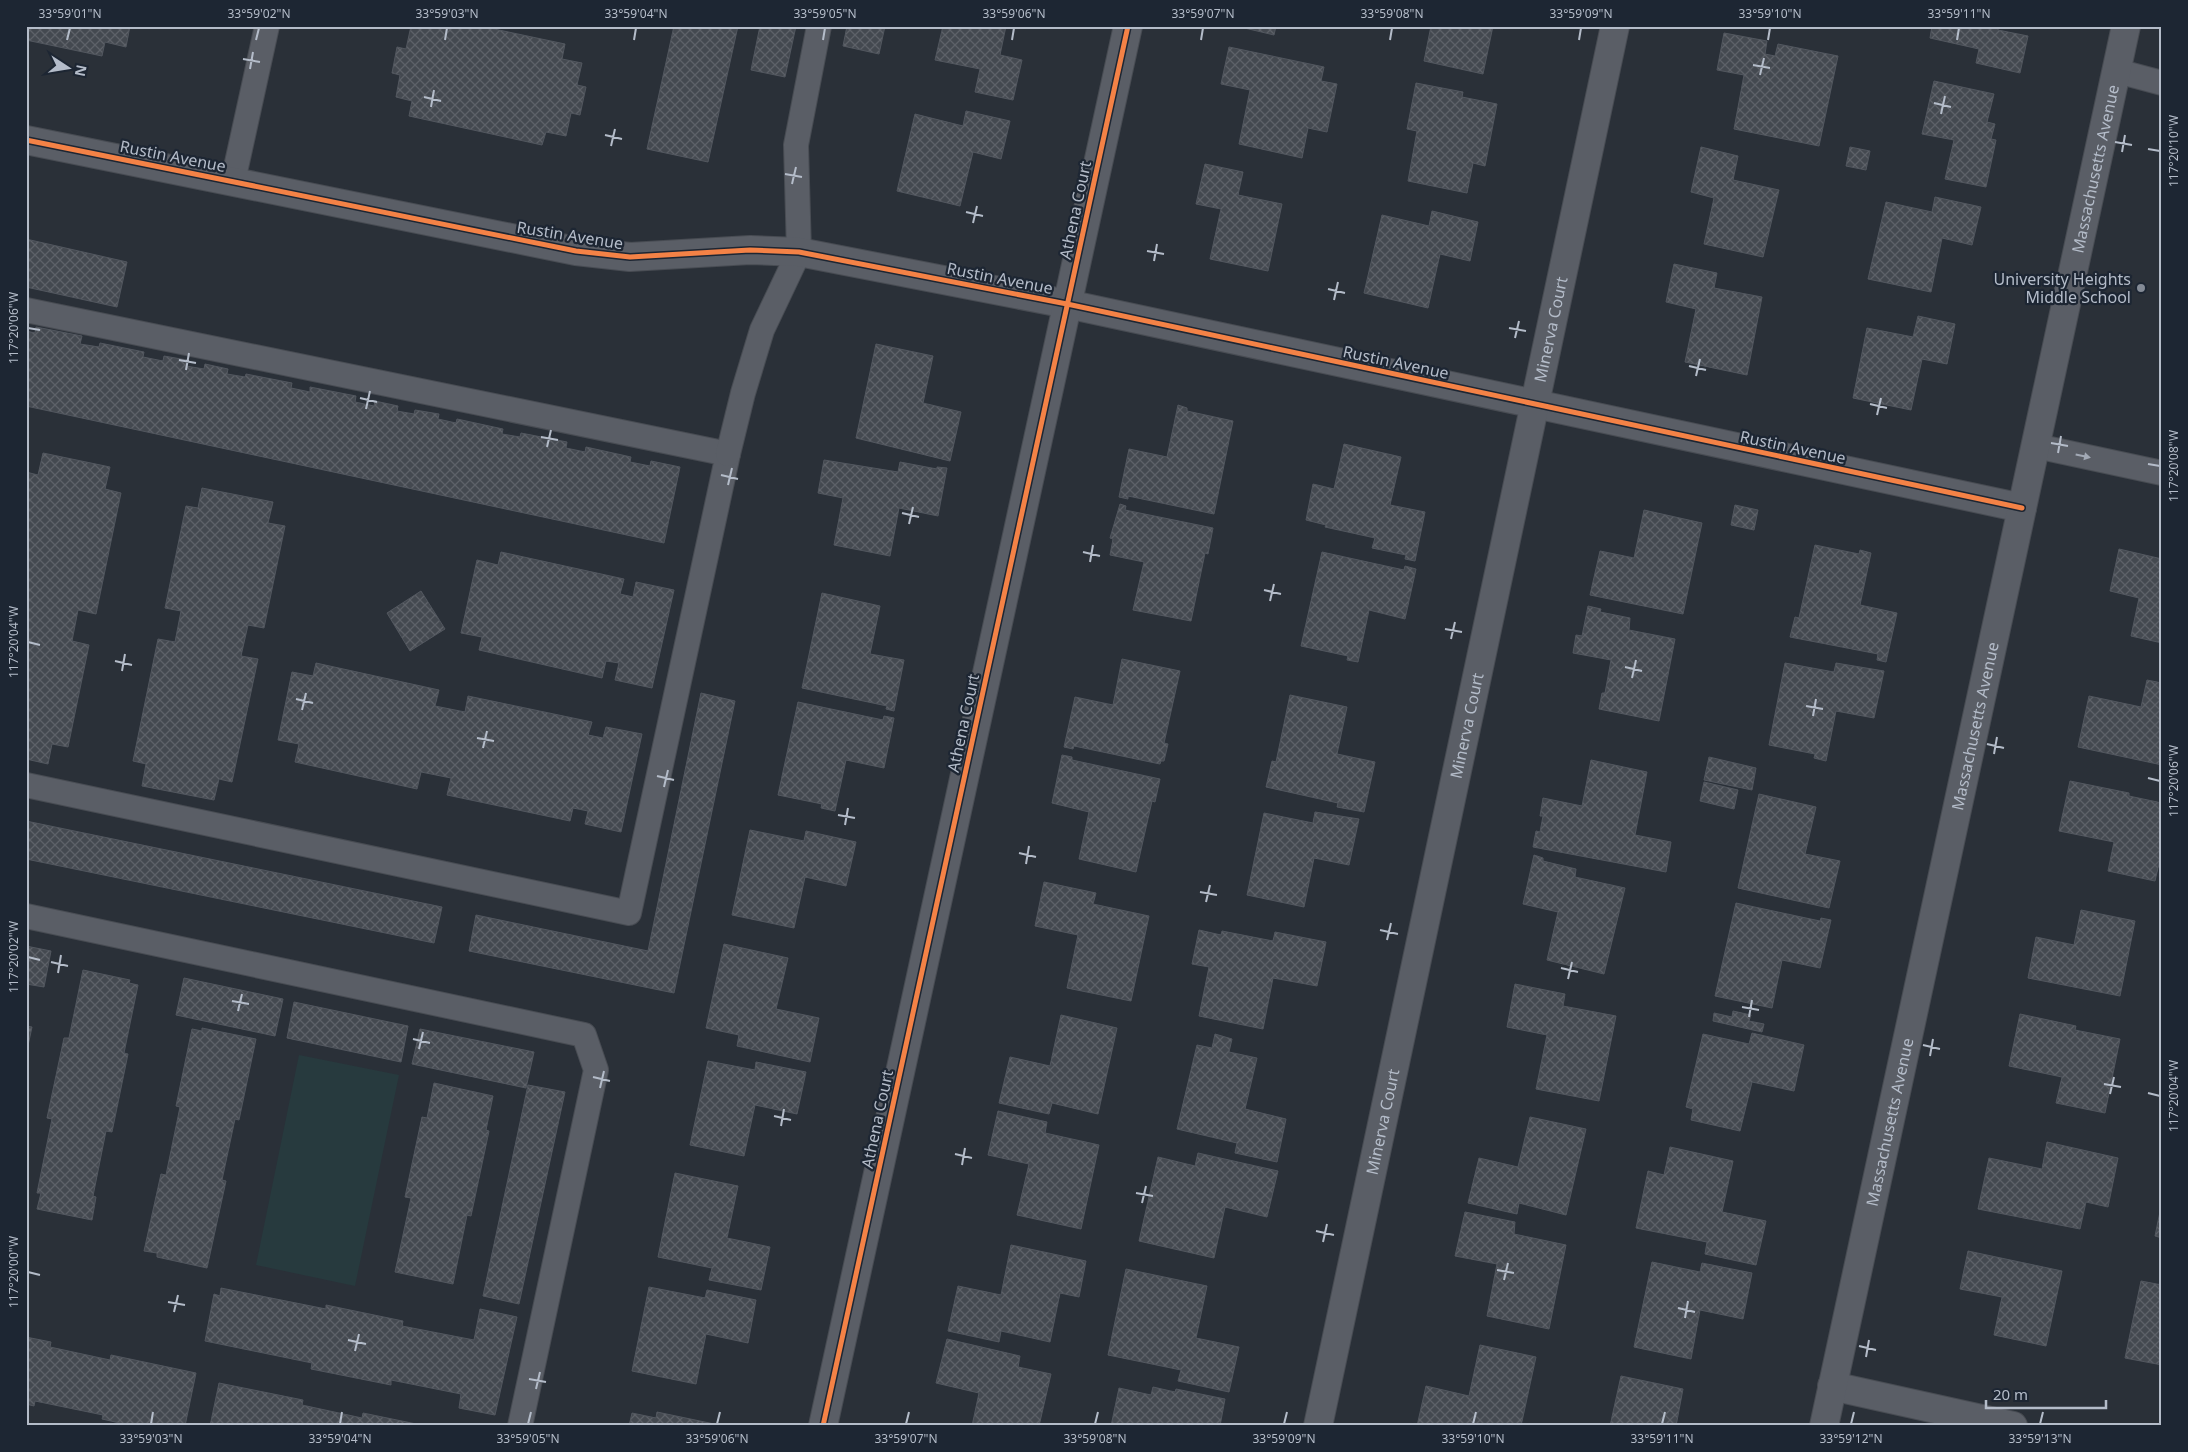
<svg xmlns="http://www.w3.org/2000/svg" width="2188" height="1452" viewBox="0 0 2188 1452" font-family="'Noto Sans',sans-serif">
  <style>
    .green { fill: #273a3e }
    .building { fill: url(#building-cross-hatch); stroke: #52575f }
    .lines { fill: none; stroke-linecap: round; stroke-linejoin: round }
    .lane-casing { stroke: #484c53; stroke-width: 26 }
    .street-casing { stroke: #484c53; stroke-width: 30 }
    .lane { stroke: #5a5e66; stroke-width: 24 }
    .street { stroke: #5a5e66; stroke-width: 28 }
    .cycleway-casing { stroke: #1d2633; stroke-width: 8 }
    .cycleway { stroke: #f48246; stroke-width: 5 }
    .oneway { fill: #a2a9b5 }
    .ticks { fill: none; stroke: #b4bcc9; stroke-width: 2 }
    .poi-dot { fill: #848b96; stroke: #1d2633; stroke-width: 2 }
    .labels { text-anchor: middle; stroke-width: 4.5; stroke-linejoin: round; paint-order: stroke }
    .street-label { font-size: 16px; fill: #b4bcc9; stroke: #1d2633 }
    .poi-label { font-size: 16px; fill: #b4bcc9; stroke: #1d2633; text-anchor: end }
    .neatline { fill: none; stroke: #b4bcc9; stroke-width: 2 }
    .ticks-label { font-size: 12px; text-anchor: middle; fill: #b4bcc9 }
  </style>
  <defs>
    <pattern id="building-cross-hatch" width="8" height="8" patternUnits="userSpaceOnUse" patternTransform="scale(1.25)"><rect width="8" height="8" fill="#444950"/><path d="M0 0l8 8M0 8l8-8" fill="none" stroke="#5d6168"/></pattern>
  </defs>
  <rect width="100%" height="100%" fill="#2a3038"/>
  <!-- green -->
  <polygon class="green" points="299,1055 399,1075 355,1286 256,1265"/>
  <!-- building -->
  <g class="building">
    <polygon points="26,26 130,26 126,47 105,42 102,56 26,40"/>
    <polygon points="411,26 480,26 565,44 562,59 582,63 577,85 586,87 580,115 571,113 566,136 546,132 542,145 409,116 412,101 396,97 400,75 392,73 397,47 406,49"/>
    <polygon points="674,26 738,26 708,162 647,149"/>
    <polygon points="760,26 796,26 785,77 751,70"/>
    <polygon points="847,26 885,26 879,54 843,46"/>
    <polygon points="943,26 1006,26 1000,55 1022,60 1013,100 975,92 980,69 935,60"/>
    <polygon points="1236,26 1276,26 1274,35"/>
    <polygon points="1431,26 1493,26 1483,74 1424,61"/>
    <polygon points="1932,26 1998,26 1998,30 2028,36 2020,73 1976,63 1979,49 1930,38"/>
    <polygon points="1724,33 1767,41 1765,54 1775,56 1778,44 1838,56 1819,146 1734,129 1744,75 1717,70"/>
    <polygon points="1229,47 1324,67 1321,81 1337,84 1327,132 1308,128 1302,158 1239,144 1250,90 1221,84"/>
    <polygon points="1934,81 1994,94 1987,122 1995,124 1991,139 1996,140 1986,187 1945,179 1954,140 1922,134"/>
    <polygon points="1416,83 1463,92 1462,97 1497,104 1485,166 1473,163 1467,193 1408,181 1417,131 1407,129"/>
    <polygon points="966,111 1010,121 1001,159 973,152 960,206 897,191 915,114 963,126"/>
    <polygon points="1701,147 1738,156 1733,180 1779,190 1763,257 1704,244 1714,198 1691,192"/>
    <polygon points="1850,147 1870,151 1866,170 1846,166"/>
    <polygon points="1205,164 1243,172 1238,195 1282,204 1268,271 1210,259 1221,209 1196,204"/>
    <polygon points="1935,197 1981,207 1972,245 1942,238 1931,292 1868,279 1886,202 1932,212"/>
    <polygon points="1432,211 1478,222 1470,261 1440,254 1428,308 1364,293 1382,215 1429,226"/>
    <polygon points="26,239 127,262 117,307 26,287"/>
    <polygon points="1674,264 1717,273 1714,288 1762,297 1747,375 1685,362 1696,309 1666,302"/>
    <polygon points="1918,316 1955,324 1947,364 1922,359 1911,410 1853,398 1867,328 1913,337"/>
    <polygon points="36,327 82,336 80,344 99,347 100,343 144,352 143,357 163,361 164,356 187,360 186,366 204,369 205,364 228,369 227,374 245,377 246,374 292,383 291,388 310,392 310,387 356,396 355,402 374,406 375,401 398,406 397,411 414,414 415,410 439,414 438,419 456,423 457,419 503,429 502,434 520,437 521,433 567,442 566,448 585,452 586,447 631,457 630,462 650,466 651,461 680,467 664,543 26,406 26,331 35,333"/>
    <polygon points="876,344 933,356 923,403 961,412 950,461 856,438"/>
    <polygon points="1178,405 1187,408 1187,411 1233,421 1214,514 1128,496 1128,499 1119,497 1129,449 1167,457"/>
    <polygon points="1344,444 1401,457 1390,505 1425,512 1415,561 1405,559 1406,555 1372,548 1375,538 1325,527 1326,525 1306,520 1313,484 1334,489"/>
    <polygon points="43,453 110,467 105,489 121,493 96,614 78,610 72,641 89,645 68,747 52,744 48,764 26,759 26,472 38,475"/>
    <polygon points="824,460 898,472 900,462 937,469 937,467 947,468 938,516 899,508 890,556 834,545 843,498 818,493"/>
    <polygon points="202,488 273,502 268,523 285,526 264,628 248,625 241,656 258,659 232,782 219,779 214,800 142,786 146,764 133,761 158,639 175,642 181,611 165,608 186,506 198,508"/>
    <polygon points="1120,504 1126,506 1125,510 1213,528 1208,554 1205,553 1191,621 1133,610 1144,562 1110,555 1113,539 1110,538"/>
    <polygon points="1735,505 1758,510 1754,530 1731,525"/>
    <polygon points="1644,510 1702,523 1683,614 1590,595 1600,551 1634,558"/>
    <polygon points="1815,545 1859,554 1860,550 1871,553 1860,605 1897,613 1886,662 1877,660 1878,654 1790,637 1795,617 1799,618"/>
    <polygon points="2119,549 2162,559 2162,643 2131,636 2139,598 2110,591"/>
    <polygon points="501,552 624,579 620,594 633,597 636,582 674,590 652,688 615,680 619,663 606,661 602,678 479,650 482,637 461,633 477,560 498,565"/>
    <polygon points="1322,552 1404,570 1405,566 1416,569 1405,619 1369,610 1358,662 1347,660 1348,656 1301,646"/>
    <polygon points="421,591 445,629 410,651 387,613"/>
    <polygon points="822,593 880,606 870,654 904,660 894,711 886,709 887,706 802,688"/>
    <polygon points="1588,606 1601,609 1600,612 1630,618 1629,630 1675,639 1659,721 1599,709 1602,693 1605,693 1611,660 1573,653 1576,635 1582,636"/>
    <polygon points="1122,659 1180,671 1164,743 1168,744 1164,761 1161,761 1160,764 1074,746 1073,749 1064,747 1075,697 1113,705"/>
    <polygon points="316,663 439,690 435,706 465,712 468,696 592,722 588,735 603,738 606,727 642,734 621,832 585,824 588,811 573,808 570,821 447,795 451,778 421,772 417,789 295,762 299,744 278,740 292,672 313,676"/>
    <polygon points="1785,663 1834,672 1836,663 1884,671 1874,718 1836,711 1826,761 1814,758 1815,754 1769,745"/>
    <polygon points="2147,680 2162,683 2162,765 2078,747 2089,696 2141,707"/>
    <polygon points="701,693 735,701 674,993 469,951 476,915 648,951"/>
    <polygon points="1290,695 1347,707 1337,754 1375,762 1364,812 1337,807 1338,803 1266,787 1272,761 1276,762"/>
    <polygon points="798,702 883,720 884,716 894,718 884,768 846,760 835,811 821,808 822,804 778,795"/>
    <polygon points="1062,755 1072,757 1072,760 1160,779 1155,802 1152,801 1136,872 1079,859 1089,812 1052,803"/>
    <polygon points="1709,757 1756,768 1752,790 1704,780"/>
    <polygon points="1591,760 1647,772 1635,835 1671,842 1666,872 1533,847 1536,831 1540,832 1543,816 1540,816 1543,798 1582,806"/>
    <polygon points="2070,781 2129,793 2129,796 2162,803 2162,851 2155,881 2108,871 2114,842 2059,831"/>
    <polygon points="1704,782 1738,790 1734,809 1700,801"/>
    <polygon points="1759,794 1816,807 1805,854 1840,861 1829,908 1738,888"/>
    <polygon points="1315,812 1359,819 1349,865 1314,858 1304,907 1247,895 1264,813 1313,823"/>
    <polygon points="26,821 442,907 434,943 26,859"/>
    <polygon points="750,830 804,841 806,831 856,842 846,886 805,877 794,928 732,915"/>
    <polygon points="1534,855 1543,858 1543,861 1576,869 1575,877 1625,888 1604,974 1547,960 1558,912 1523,904"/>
    <polygon points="1044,882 1096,893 1093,904 1149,916 1131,1001 1067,988 1078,935 1035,926"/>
    <polygon points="1736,903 1820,921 1821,918 1831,920 1820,968 1782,960 1772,1008 1715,996"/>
    <polygon points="2081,910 2135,921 2120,996 2028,978 2036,937 2074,945"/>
    <polygon points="1199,930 1221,935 1222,931 1273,941 1275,932 1326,942 1317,986 1273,978 1263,1029 1199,1016 1209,967 1192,964"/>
    <polygon points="724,944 788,958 776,1009 819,1018 810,1062 737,1046 739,1035 706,1028"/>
    <polygon points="26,946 51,951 44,987 26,984"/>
    <polygon points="83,970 130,980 129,983 138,985 124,1053 128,1054 112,1132 106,1131 93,1196 96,1197 92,1220 37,1209 41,1193 37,1193 52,1119 47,1118 64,1038 69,1038"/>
    <polygon points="184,978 283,999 275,1036 176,1015"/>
    <polygon points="1515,984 1565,994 1563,1006 1616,1016 1599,1101 1536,1089 1547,1035 1507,1027"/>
    <polygon points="294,1002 408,1026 401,1062 287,1038"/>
    <polygon points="1733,1011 1751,1015 1749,1021 1764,1024 1762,1032 1713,1021 1714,1013 1732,1017"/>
    <polygon points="2020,1014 2076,1026 2075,1030 2120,1039 2105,1113 2056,1103 2062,1077 2009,1066"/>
    <polygon points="1061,1015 1117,1028 1098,1114 1052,1103 1049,1114 999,1103 1010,1057 1050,1066"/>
    <polygon points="26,1026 32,1027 26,1055"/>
    <polygon points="202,1028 256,1039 239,1120 235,1119 222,1180 226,1181 207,1268 157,1257 157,1253 144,1251 161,1174 166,1175 180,1107 176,1106 192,1029 202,1031"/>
    <polygon points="420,1029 534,1052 526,1088 412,1064"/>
    <polygon points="1752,1033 1804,1045 1794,1091 1752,1082 1740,1131 1691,1120 1693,1109 1686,1107 1703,1034 1749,1044"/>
    <polygon points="1215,1034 1232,1039 1229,1052 1257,1058 1245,1109 1286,1119 1277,1162 1235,1153 1237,1143 1177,1129 1197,1045 1212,1048"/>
    <polygon points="708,1061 755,1070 756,1062 806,1072 797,1114 755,1105 744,1156 690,1145"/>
    <polygon points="434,1083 493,1096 486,1130 489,1131 471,1216 467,1215 453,1284 395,1272 411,1198 405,1197 422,1117 427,1118"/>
    <polygon points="528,1085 565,1092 519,1304 483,1296"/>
    <polygon points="998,1111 1047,1122 1045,1133 1099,1145 1081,1229 1017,1215 1029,1164 988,1155"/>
    <polygon points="1530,1117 1586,1129 1566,1215 1519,1203 1517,1214 1468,1203 1479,1158 1518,1167"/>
    <polygon points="2047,1142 2118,1158 2108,1207 2086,1202 2080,1229 1978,1209 1989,1158 2042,1169"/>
    <polygon points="1670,1147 1733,1161 1722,1212 1766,1221 1756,1265 1705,1254 1707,1242 1636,1228 1648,1171 1664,1175"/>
    <polygon points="1198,1153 1278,1171 1267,1217 1225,1207 1214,1258 1139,1241 1158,1157 1195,1166"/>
    <polygon points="675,1173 738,1186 727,1238 770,1247 761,1290 709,1280 712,1268 658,1257"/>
    <polygon points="2162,1202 2162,1238 2155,1236"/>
    <polygon points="1465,1212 1515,1222 1514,1234 1566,1245 1549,1329 1487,1316 1497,1264 1455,1256"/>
    <polygon points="1011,1245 1086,1261 1079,1297 1060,1293 1050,1342 1001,1331 999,1342 948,1331 958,1286 1001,1295"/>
    <polygon points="1968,1251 2062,1271 2046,1346 1994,1335 2002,1297 1960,1289"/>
    <polygon points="1652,1262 1700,1272 1702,1263 1752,1273 1743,1319 1700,1310 1691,1359 1634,1347"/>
    <polygon points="1126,1269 1207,1286 1196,1338 1239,1347 1229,1392 1178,1381 1181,1370 1108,1355"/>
    <polygon points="2141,1281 2162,1285 2162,1365 2125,1358"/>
    <polygon points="649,1287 705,1298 707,1290 756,1300 748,1343 706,1334 696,1384 632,1371"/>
    <polygon points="221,1288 326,1309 326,1305 403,1321 402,1326 474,1340 480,1309 517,1317 495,1415 459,1408 461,1394 391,1380 391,1385 311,1369 312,1363 205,1341 214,1294 220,1296"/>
    <polygon points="26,1337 51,1342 50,1347 110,1360 111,1355 196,1373 185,1426 133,1426 102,1419 103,1415 35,1401 34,1406 26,1404"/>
    <polygon points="947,1339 1020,1356 1018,1367 1051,1374 1039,1426 972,1426 979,1393 936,1383"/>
    <polygon points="1480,1345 1536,1357 1521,1426 1417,1426 1426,1386 1469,1396"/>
    <polygon points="1621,1376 1683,1389 1676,1426 1610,1426"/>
    <polygon points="219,1383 303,1400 302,1405 362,1418 363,1413 426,1426 210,1426"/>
    <polygon points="1153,1387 1175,1392 1176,1389 1225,1399 1220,1426 1111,1426 1119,1388 1151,1395"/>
    <polygon points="657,1412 719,1425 719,1426 629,1426 632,1413 656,1418"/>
  </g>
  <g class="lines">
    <!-- lane casing -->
    <g class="lane-casing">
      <g id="lane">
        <polyline points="2117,71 2162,83"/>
        <polyline points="233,181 267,26"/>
        <polyline points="26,310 728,454 629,913 26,785"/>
        <polyline points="2036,446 2162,473"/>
        <polyline points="728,454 743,393 762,330 799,252 796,145 819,26"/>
        <polyline points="26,916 584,1035 596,1070 520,1426"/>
      </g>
    </g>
    <!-- street casing -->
    <g class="street-casing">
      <g id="street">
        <polyline points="26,140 576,251 630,257 750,250 799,252 1067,304 2022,508"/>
        <polyline points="1832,1386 2013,1426"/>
        <polyline points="823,1426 1128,26"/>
        <path id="s1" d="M 1318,1426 L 1615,26"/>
        <path id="s2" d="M 1824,1426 L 2126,26"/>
      </g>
    </g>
    <!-- lane -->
    <use href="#lane" class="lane"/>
    <!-- street -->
    <use href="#street" class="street"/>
    <!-- cycleway casing -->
    <g class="cycleway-casing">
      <g id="cycleway">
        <polyline points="26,140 576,251 630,257 750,250 799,252 1067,304 2022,508"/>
        <polyline points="823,1426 1128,26"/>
      </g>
    </g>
    <!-- cycleway -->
    <use href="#cycleway" class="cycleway"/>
  </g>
  <!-- one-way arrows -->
  <defs><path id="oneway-solid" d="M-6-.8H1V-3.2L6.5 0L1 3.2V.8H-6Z" transform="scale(1.25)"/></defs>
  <use class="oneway" href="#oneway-solid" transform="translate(2083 456) rotate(12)"/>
  <!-- ticks -->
  <path class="ticks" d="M 67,40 L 70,28M 256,40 L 259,28M 445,40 L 447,28M 634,40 L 636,28M 823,40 L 825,28M 1012,40 L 1014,28M 1201,40 L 1203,28M 1390,40 L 1392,28M 1579,40 L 1581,28M 1768,40 L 1770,28M 1957,40 L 1959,28M 243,59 L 260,62M 1753,65 L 1770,68M 250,69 L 253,52M 1760,75 L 1764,58M 424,97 L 441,101M 1934,103 L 1951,107M 431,107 L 434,90M 1941,114 L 1945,96M 605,135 L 622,139M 2115,142 L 2132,145M 611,146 L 615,129M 2148,149 L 2160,151M 2122,152 L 2125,135M 785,174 L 802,177M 792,184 L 796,167M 966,212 L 983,216M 973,223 L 977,206M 1147,251 L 1164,254M 1154,261 L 1157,244M 1328,289 L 1345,293M 1334,300 L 1338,282M 28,328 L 40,330M 1509,328 L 1526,331M 1515,338 L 1519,321M 179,360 L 196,363M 1689,366 L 1706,370M 186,370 L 189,353M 1696,376 L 1700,359M 360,398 L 377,402M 1870,404 L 1887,408M 366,409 L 370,391M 1877,415 L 1881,398M 541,437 L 558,440M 2051,443 L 2068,446M 547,447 L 551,430M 2058,453 L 2061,436M 2148,464 L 2160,466M 721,475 L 738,479M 728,485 L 732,468M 902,513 L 919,517M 909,524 L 913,507M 1083,552 L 1100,556M 1090,562 L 1093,545M 1264,590 L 1281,594M 1270,601 L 1274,584M 1445,629 L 1462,632M 1451,639 L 1455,622M 28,642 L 40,645M 115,661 L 132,665M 1625,667 L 1642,671M 122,671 L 125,654M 1632,678 L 1636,660M 296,699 L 313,703M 1806,706 L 1823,709M 302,710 L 306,693M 1813,716 L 1816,699M 477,738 L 494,741M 1987,744 L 2004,748M 483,748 L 487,731M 1994,754 L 1997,737M 657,776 L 674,780M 2148,778 L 2160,781M 664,787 L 668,770M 838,815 L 855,818M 845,825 L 848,808M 1019,853 L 1036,857M 1026,864 L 1029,846M 1200,892 L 1217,895M 1206,902 L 1210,885M 1380,930 L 1398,934M 1387,940 L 1391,923M 28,957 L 40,960M 51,962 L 68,966M 1561,968 L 1578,972M 58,973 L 61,955M 1568,979 L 1572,962M 232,1001 L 249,1004M 1742,1007 L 1759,1010M 238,1011 L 242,994M 1749,1017 L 1752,1000M 413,1039 L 430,1043M 1923,1045 L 1940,1049M 419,1049 L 423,1032M 1930,1056 L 1933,1039M 593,1077 L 610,1081M 2104,1084 L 2121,1087M 600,1088 L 604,1071M 2148,1093 L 2160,1096M 2110,1094 L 2114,1077M 774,1116 L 791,1120M 781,1126 L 784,1109M 955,1154 L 972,1158M 962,1165 L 965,1148M 1136,1193 L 1153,1196M 1142,1203 L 1146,1186M 1316,1231 L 1334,1235M 1323,1242 L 1327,1224M 1497,1270 L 1514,1273M 28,1272 L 40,1275M 1504,1280 L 1508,1263M 168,1302 L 185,1305M 1678,1308 L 1695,1312M 174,1312 L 178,1295M 1685,1318 L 1688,1301M 348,1340 L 366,1344M 1859,1346 L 1876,1350M 355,1351 L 359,1334M 1866,1357 L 1869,1340M 529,1379 L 546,1382M 536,1389 L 540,1372M 151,1424 L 153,1412M 340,1424 L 342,1412M 528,1424 L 531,1412M 717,1424 L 720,1412M 906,1424 L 909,1412M 1095,1424 L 1098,1412M 1284,1424 L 1287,1412M 1473,1424 L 1476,1412M 1662,1424 L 1665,1412M 1851,1424 L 1854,1412M 2040,1424 L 2043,1412"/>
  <!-- markers -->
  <circle class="poi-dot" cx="2141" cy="288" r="5"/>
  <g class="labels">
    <!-- street labels -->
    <g class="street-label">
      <text transform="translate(173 156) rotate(11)" y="6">Rustin Avenue</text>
      <text dy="6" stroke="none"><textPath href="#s2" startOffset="1286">Massachusetts Avenue</textPath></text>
      <text transform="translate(1075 210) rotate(-78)" y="6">Athena Court</text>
      <text transform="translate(570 235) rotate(9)" y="6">Rustin Avenue</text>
      <text transform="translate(1000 278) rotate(11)" y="6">Rustin Avenue</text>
      <text dy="6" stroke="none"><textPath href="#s1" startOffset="1121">Minerva Court</textPath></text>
      <text transform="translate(1396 362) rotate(12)" y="6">Rustin Avenue</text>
      <text transform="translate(1793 447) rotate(12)" y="6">Rustin Avenue</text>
      <text transform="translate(963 723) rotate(-78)" y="6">Athena Court</text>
      <text dy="6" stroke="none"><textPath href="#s1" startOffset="716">Minerva Court</textPath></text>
      <text dy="6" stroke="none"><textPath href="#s2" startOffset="716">Massachusetts Avenue</textPath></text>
      <text transform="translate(877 1119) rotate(-78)" y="6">Athena Court</text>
      <text dy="6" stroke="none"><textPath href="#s1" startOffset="311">Minerva Court</textPath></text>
      <text dy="6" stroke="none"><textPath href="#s2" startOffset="311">Massachusetts Avenue</textPath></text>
    </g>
    <!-- poi labels -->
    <g class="poi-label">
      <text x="2131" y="285">University Heights<tspan x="2131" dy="18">Middle School</tspan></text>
    </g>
  </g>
  <!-- border -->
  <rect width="2188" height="1452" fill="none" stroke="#1d2633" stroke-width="55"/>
  <!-- north arrow -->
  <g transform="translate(68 68) rotate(102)" stroke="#1d2633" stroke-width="4" paint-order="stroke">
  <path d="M0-4L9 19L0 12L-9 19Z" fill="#b4bcc9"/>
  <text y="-8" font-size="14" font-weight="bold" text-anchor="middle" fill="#b4bcc9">N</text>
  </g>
  <!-- scale -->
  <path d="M1986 1400v8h120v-8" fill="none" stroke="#b4bcc9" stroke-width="2.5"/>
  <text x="1993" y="1400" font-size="15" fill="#b4bcc9" stroke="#1d2633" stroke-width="4" paint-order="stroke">20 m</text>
  <rect x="28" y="28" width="2132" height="1396" class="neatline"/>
  <g class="ticks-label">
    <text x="70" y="18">33°59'01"N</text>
    <text x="259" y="18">33°59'02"N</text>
    <text x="447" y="18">33°59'03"N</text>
    <text x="636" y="18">33°59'04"N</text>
    <text x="825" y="18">33°59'05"N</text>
    <text x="1014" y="18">33°59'06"N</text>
    <text x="1203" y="18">33°59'07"N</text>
    <text x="1392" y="18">33°59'08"N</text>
    <text x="1581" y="18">33°59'09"N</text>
    <text x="1770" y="18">33°59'10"N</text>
    <text x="1959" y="18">33°59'11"N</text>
    <text transform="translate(2174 151) rotate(-90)" y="4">117°20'10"W</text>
    <text transform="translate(14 328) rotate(-90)" y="4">117°20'06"W</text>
    <text transform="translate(2174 466) rotate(-90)" y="4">117°20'08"W</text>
    <text transform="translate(14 642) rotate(-90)" y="4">117°20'04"W</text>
    <text transform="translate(2174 781) rotate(-90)" y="4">117°20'06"W</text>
    <text transform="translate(14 957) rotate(-90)" y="4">117°20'02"W</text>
    <text transform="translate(2174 1096) rotate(-90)" y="4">117°20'04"W</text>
    <text transform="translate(14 1272) rotate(-90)" y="4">117°20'00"W</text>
    <text x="151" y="1443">33°59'03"N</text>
    <text x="340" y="1443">33°59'04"N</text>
    <text x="528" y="1443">33°59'05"N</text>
    <text x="717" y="1443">33°59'06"N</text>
    <text x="906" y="1443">33°59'07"N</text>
    <text x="1095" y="1443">33°59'08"N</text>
    <text x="1284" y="1443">33°59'09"N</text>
    <text x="1473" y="1443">33°59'10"N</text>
    <text x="1662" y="1443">33°59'11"N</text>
    <text x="1851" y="1443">33°59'12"N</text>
    <text x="2040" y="1443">33°59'13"N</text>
  </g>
</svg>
